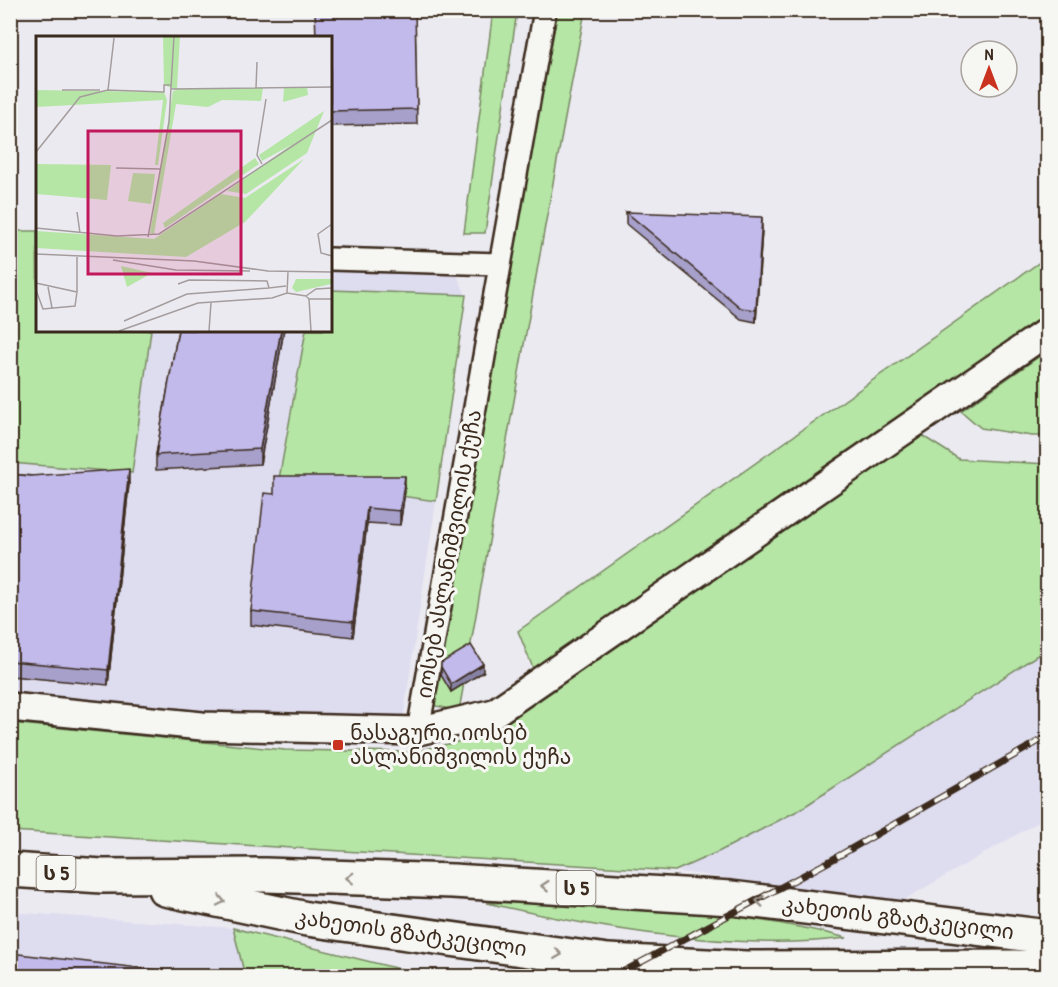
<svg xmlns="http://www.w3.org/2000/svg" width="1058" height="987" viewBox="0 0 1058 987" font-family="'Patrick Hand','Noto Sans Georgian',sans-serif">
  <style>
    .built { fill: #dedcef }
    .green { fill: #b5e6a5; stroke: #788862; stroke-width: 1.5 }
    .lines { fill: none; stroke-linecap: round; stroke-linejoin: round }
    .minor-casing { stroke: #3b2a1e; stroke-width: 26 }
    .tertiary-casing { stroke: #3b2a1e; stroke-width: 32 }
    .trunk-casing { stroke: #3b2a1e; stroke-width: 38 }
    .minor { stroke: #f6f6f2; stroke-width: 21 }
    .tertiary { stroke: #f6f6f2; stroke-width: 27 }
    .trunk { stroke: #f6f6f2; stroke-width: 33 }
    .rail-casing { stroke: #3b2a1e; stroke-width: 7 }
    .rail { stroke: #f6f6f2; stroke-width: 4.5; stroke-dasharray: 14; stroke-linecap: butt }
    .wall { fill: #a6a0ca; stroke: #3b2a1e; stroke-width: 1.5 }
    .shaded-wall { fill: #8782a4; stroke: #3b2a1e; stroke-width: 1.5 }
    .building { fill: #c1baeb; stroke: #3b2a1e; stroke-width: 1.5 }
    .oneway { stroke: #989088 }
    .poi-dot { fill: #c8321e; stroke: #f6f6f2; stroke-width: 2 }
    .labels { text-anchor: middle; stroke-width: 6; stroke-linejoin: round; paint-order: stroke }
    .shield { fill: #f6f6f2; stroke: #73675e; stroke-width: 1.5 }
    .shield-label { font-size: 20px; font-weight: bold; fill: #3b2a1e }
    .street-label { font-size: 21px; fill: #3b2a1e; stroke: #f6f6f2 }
    .poi-label { font-size: 21px; fill: #3b2a1e; stroke: #f6f6f2; text-anchor: start }
    .inset-road { fill: none; stroke: #a59d9d; stroke-width: 1.5 }
    .view { fill: #c2185b; fill-opacity: 0.15; stroke: #c2185b; stroke-width: 3 }
    .inset-edge { fill: none; stroke: #3b2a1e; stroke-width: 3 }
  </style>
  <rect width="100%" height="100%" fill="#ebeaf1"/>
  <filter id="ink" filterUnits="userSpaceOnUse"><feTurbulence type="fractalNoise" baseFrequency=".0167" numOctaves="2"/><feDisplacementMap in="SourceGraphic" scale="12" xChannelSelector="R" yChannelSelector="G"/><feConvolveMatrix kernelMatrix="1 2 1 2 8 2 1 2 1" color-interpolation-filters="sRGB"/></filter>
  <g filter="url(#ink)">
    <!-- built -->
    <g class="built">
      <polygon points="330,268 455,271 466,295 330,290"/>
      <polygon points="151,330 306,330 279,479 436,501 403,719 139,712 11,697 10,463 132,473"/>
      <polygon points="1047,649 1047,817 900,902 675,871 720,851 799,810"/>
      <polygon points="10,912 233,928 245,976 11,976"/>
    </g>
    <!-- green -->
    <g class="green">
      <polygon points="493,11 517,11 485,233 464,233"/>
      <polygon points="558,11 585,11 545,226 459,711 432,705 512,249"/>
      <polygon points="10,231 37,231 38,330 151,330 132,473 11,463"/>
      <polygon points="1047,257 1047,319 533,668 518,631"/>
      <polygon points="330,290 466,295 436,501 279,479 306,330 330,330"/>
      <polygon points="1047,351 1047,436 1032,436 981,428 961,411"/>
      <polygon points="921,435 959,459 1047,464 1047,649 799,810 720,851 675,871 11,831 10,723 285,750 413,752 461,741 510,717"/>
      <path d="M 580,901 C 669,910 761,915 847,938 C 734,952 598,929 487,903 Z"/>
      <polygon points="233,928 428,976 245,976"/>
    </g>
    <g class="lines">
      <!-- minor casing -->
      <g class="minor-casing">
        <g id="minor">
          <polyline points="330,259 500,264"/>
          <polyline points="418,731 545,10"/>
        </g>
      </g>
      <!-- tertiary casing -->
      <g class="tertiary-casing">
        <polyline id="tertiary" points="10,707 202,726 418,731 494,713 1048,331"/>
      </g>
      <!-- trunk casing -->
      <g class="trunk-casing">
        <g id="trunk">
          <polyline points="10,870 102,876 265,875 453,881 731,898 1048,937"/>
          <polyline points="165,889 307,919 608,961 746,968 1048,967"/>
        </g>
      </g>
      <!-- minor -->
      <use href="#minor" class="minor"/>
      <!-- tertiary -->
      <use href="#tertiary" class="tertiary"/>
      <!-- trunk -->
      <use href="#trunk" class="trunk"/>
      <!-- rail casing -->
      <g class="rail-casing">
        <polyline id="rail" points="615,976 828,862 1048,736"/>
      </g>
      <!-- rail -->
      <use href="#rail" class="rail"/>
    </g>
    <!-- wall -->
    <g class="wall">
      <polygon points="415,10 417,124 330,126 330,38"/>
      <polygon points="626,212 762,229 756,322 741,319 626,224"/>
      <polygon points="178,330 284,330 260,464 156,470 156,455"/>
      <polygon points="10,474 129,484 108,685 10,676"/>
      <polygon points="405,491 400,525 367,523 353,637 251,625 251,611 274,494"/>
      <polygon points="441,667 483,672 451,692 441,675"/>
    </g>
    <!-- shaded-wall -->
    <g class="shaded-wall">
      <polygon points="762,217 762,229 756,322 756,310"/>
      <polygon points="281,330 284,330 260,464 260,449"/>
      <polygon points="129,469 129,484 108,685 108,670"/>
      <polygon points="405,476 405,491 400,525 400,511"/>
      <polygon points="367,508 367,523 353,637 353,622"/>
      <polygon points="483,664 483,672 451,692 451,684"/>
    </g>
    <!-- building -->
    <g class="building">
      <polygon points="415,10 417,109 330,111 330,38 316,38 315,11"/>
      <polygon points="626,212 762,217 756,310 741,308"/>
      <polygon points="178,330 281,330 260,449 156,455"/>
      <polygon points="129,469 108,670 10,661 10,474 30,476"/>
      <polygon points="274,476 405,476 400,511 367,508 353,622 251,611 264,493 274,494"/>
      <polygon points="471,645 483,664 451,684 441,667 441,663"/>
      <polygon points="10,953 208,976 10,976"/>
    </g>
    <!-- one-way arrows -->
    <defs><path id="oneway-chevron" d="M-2-3.5L2.5 0L-2 3.5" fill="none" stroke-width="1.6" stroke-linecap="round" stroke-linejoin="round" transform="scale(1.5)"/></defs>
    <g class="oneway">
      <use href="#oneway-chevron" transform="translate(350 878) rotate(-178)"/>
      <use href="#oneway-chevron" transform="translate(545 886) rotate(-176)"/>
      <use href="#oneway-chevron" transform="translate(221 901) rotate(12)"/>
      <use href="#oneway-chevron" transform="translate(760 901) rotate(-173)"/>
      <use href="#oneway-chevron" transform="translate(558 954) rotate(8)"/>
    </g>
  </g>
  <!-- markers -->
  <rect class="poi-dot" x="332" y="739" width="12" height="12" rx="3"/>
  <g class="labels">
    <!-- shield labels -->
    <g class="shield">
      <rect x="36.5" y="856" width="39" height="34" rx="4.5"/>
      <rect x="556.5" y="871" width="39" height="34" rx="4.5"/>
    </g>
    <g class="shield-label">
      <text x="56" y="880">ს 5</text>
      <text x="576" y="895">ს 5</text>
    </g>
    <!-- street labels -->
    <g class="street-label">
      <text transform="translate(449 554) rotate(-80)" y="7">იოსებ ასლანიშვილის ქუჩა</text>
      <text transform="translate(898 918) rotate(7)" y="7">კახეთის გზატკეცილი</text>
      <text transform="translate(411 933) rotate(8)" y="7">კახეთის გზატკეცილი</text>
    </g>
    <!-- poi labels -->
    <g class="poi-label">
      <text x="350" y="740">ნასაგური, იოსებ<tspan x="350" dy="24">ასლანიშვილის ქუჩა</tspan></text>
    </g>
  </g>
  <!-- overview -->
  <g transform="translate(36 36)">
    <rect width="296" height="296" fill="#ebeaf1"/>
    <path d="M 127,0 L 144,0 L 141,53 L 227,52 L 225,65 L 186,64 L 172,71 L 140,68 L 118,198 L 114,197 L 137,55 L 141,54 L 128,49 ZM 271,51 L 272,59 L 247,66 L 248,52 ZM 0,54 L 128,56 L 131,64 L 122,129 L 119,129 L 127,64 L 0,71 ZM 288,75 L 271,117 L 210,158 L 191,155 L 255,109 L 226,125 L 223,119 ZM 219,122 L 223,128 L 129,192 L 127,187 ZM 268,123 L 209,186 L 150,221 L 0,212 L 0,195 L 118,203 L 185,158 L 209,162 ZM 0,128 L 75,129 L 71,164 L 0,158 ZM 97,137 L 119,138 L 115,168 L 92,165 ZM 85,230 L 116,237 L 91,251 ZM 260,243 L 295,243 L 295,248 L 260,256 L 256,252 Z" fill="#b5e6a5"/>
    <path class="inset-road" d="M 220,52 L 221,26M 135,53 L 296,51M 26,54 L 64,54M 71,54 L 128,56 L 128,49 L 135,49M 0,116 L 44,61 L 72,54 L 78,2M 226,128 L 221,119 L 230,63M 80,132 L 124,133M 41,176 L 44,197M 296,188 L 282,198 L 285,217 L 296,220M 0,192 L 81,200 L 123,198 L 296,84M 112,201 L 133,86 L 138,0M 0,218 L 158,225 L 232,235M 77,224 L 140,234 L 214,235M 229,235 L 296,236M 0,247 L 41,256 L 41,220M 142,248 L 153,244 L 231,245 L 233,252 L 250,250M 12,251 L 16,272M 0,254 L 7,273 L 39,270 L 41,256M 251,257 L 252,236M 270,260 L 273,263 L 275,295M 270,260 L 280,253 L 296,252M 273,263 L 296,263M 88,285 L 151,258 L 233,252M 83,295 L 162,267 L 236,262 L 251,257 L 270,260M 173,295 L 175,267"/>
    <path class="view" d="M 52,95 L 205,95 L 205,238 L 52,238 Z"/>
    <rect width="296" height="296" class="inset-edge"/>
  </g>
  <!-- margin -->
  <rect width="1058" height="987" fill="none" stroke="#f6f6f2" stroke-width="36"/>
  <rect x="18" y="18" width="1022" height="951" fill="none" stroke="#3b2a1e" stroke-width="2" filter="url(#ink)"/>
  <!-- north arrow -->
  <g transform="translate(989 69)"><circle r="28" fill="#f6f6f2" stroke="#aba49d" stroke-width="1.5"/>
  <path d="M0-4.5L10 22L0 15L-10 22Z" fill="#c8321e"/>
  <text y="-9" font-size="16" font-weight="bold" text-anchor="middle" fill="#3b2a1e">N</text>
  </g>
</svg>
